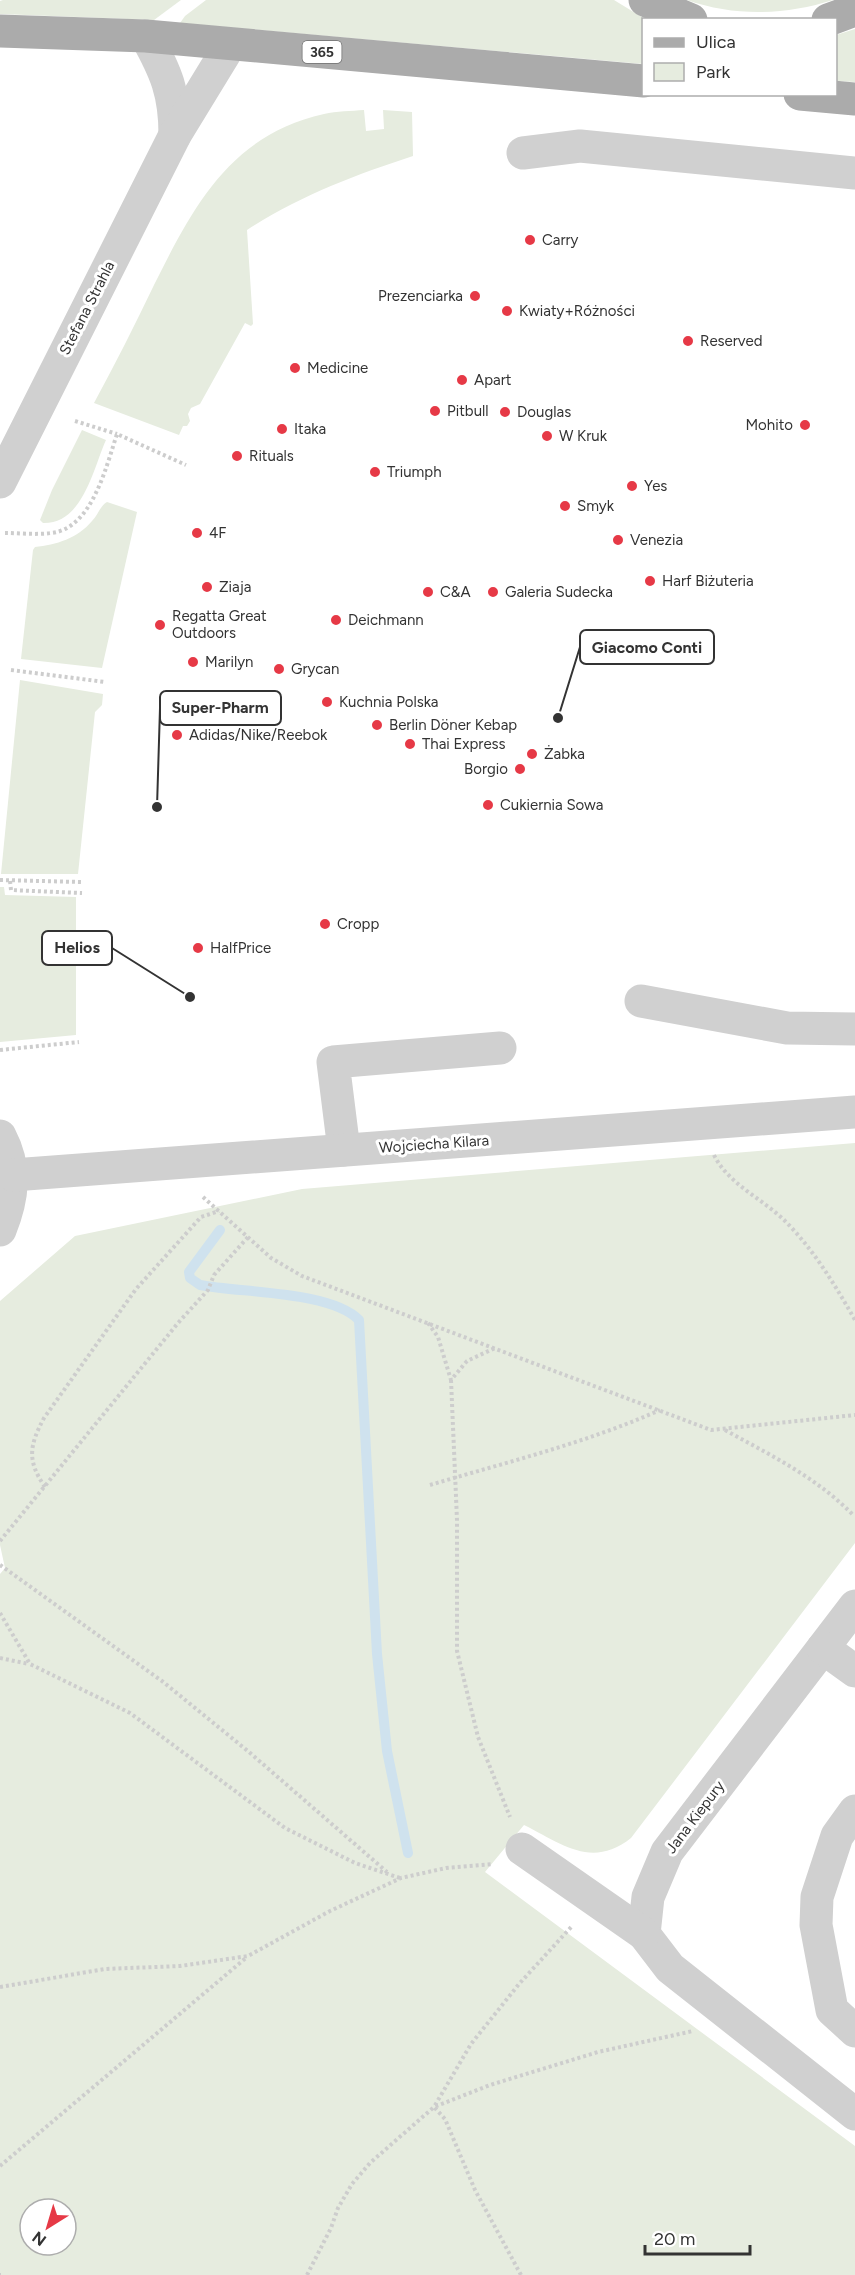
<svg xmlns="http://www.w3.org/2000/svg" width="855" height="2275" viewBox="0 0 855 2275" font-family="Figtree,sans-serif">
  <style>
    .green { fill: #e6ecdf; fill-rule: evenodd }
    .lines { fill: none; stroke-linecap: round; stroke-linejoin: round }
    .stream { stroke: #cfe2ee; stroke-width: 10 }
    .path { stroke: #cdcdcd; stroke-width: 4; stroke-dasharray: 3 3; stroke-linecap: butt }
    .minor { stroke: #d0d0d0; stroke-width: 33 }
    .major { stroke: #ababab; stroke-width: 33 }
    .poi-dot { fill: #e63946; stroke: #fff; stroke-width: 2 }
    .labels { text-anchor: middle; stroke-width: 6; stroke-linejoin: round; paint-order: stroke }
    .shield { fill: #fff; stroke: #707070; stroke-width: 1.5 }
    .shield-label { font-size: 14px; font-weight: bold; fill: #333 }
    .poi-label { font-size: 15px; fill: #333; stroke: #fff; text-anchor: start }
    .street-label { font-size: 15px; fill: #333; stroke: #fff }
    .leader { fill: none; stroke: #333; stroke-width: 2 }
    .callout-dot { fill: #333; stroke: #fff; stroke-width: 2 }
    .callout { fill: #fff; stroke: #333; stroke-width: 2 }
    .callout-label { font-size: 16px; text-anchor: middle; font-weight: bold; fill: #333 }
  </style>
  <rect width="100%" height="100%" fill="#fff"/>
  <!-- green -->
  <g class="green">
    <polygon points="3,0 181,0 154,20 0,14 0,1"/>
    <polygon points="206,0 614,0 645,19 643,64 180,23 185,16"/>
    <path d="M 687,0 L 833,0 C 786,15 735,17 687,0 Z"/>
    <polygon points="855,29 855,82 836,81 836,35"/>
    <path d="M 364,110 L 366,131 L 384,129 L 383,110 L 412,112 L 413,156 C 355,175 299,196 247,230 L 253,324 L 251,326 L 245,323 L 200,404 L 191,408 L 188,414 L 190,421 L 187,426 L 183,426 L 179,435 L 94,403 C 115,364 135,325 154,285 C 193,207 230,135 324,114 C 337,111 351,111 364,110 Z"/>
    <path d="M 82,430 L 106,440 C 93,469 83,524 43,523 L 40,520 L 52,490 Z"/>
    <path d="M 107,502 L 137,512 L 102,668 L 21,659 L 33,550 L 35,547 C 56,545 78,538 92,521 C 98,515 100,506 107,502 Z"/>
    <polygon points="20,680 103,694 102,705 95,712 78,874 1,874"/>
    <polygon points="0,887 4,887 5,895 76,897 76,1035 0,1042"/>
    <path d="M 855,1143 L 855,1543 L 631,1838 C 592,1869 562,1844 524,1825 L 485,1872 L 855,2146 L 855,2275 L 0,2275 L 0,1574 L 5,1568 L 0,1545 L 0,1301 L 75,1236 L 302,1189 ZM 30,2209 L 66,2209 L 66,2245 L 30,2245 Z"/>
  </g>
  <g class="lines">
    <!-- stream -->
    <path class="stream" d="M 220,1230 L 189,1272 L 190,1278 L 200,1285 C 241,1293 331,1291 359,1320 L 377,1654 L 387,1751 L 408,1853"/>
    <!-- path -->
    <g class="path">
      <polyline points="75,421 117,434"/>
      <path d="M 5,533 C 20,533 36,535 51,533 C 92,529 106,467 117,434 L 186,465"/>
      <polyline points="11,670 105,682"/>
      <polyline points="0,880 81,882"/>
      <polyline points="10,881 11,890 82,893"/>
      <polyline points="0,1050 79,1042"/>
      <path d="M 714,1155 C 728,1184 763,1199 785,1221 C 814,1250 835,1285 855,1320"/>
      <polyline points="203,1197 271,1258 302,1276 711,1430 855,1415"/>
      <polyline points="428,1323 438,1337 451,1380 467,1361 495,1348"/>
      <polyline points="451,1380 457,1520 457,1651 478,1737 510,1817"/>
      <path d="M 725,1430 C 770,1455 818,1478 854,1516"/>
      <path d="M 430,1485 C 507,1462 586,1443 660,1410"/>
      <path d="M 45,1487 C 27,1461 29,1446 44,1418 L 136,1289 L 201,1217 L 219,1211"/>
      <polyline points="0,1541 178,1323 208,1290 214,1275 248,1237"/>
      <polyline points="0,1565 162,1681 249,1752 387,1872"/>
      <polyline points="0,1613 30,1664 130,1713 285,1828 355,1863 400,1878"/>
      <polyline points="0,1658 29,1664"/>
      <polyline points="0,1987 105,1969 180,1966 248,1956 330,1911 401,1878 446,1868 493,1864"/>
      <polyline points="0,2166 247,1957"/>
      <polyline points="0,2275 1,2275"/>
      <polyline points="307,2275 331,2228 338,2208 352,2184 370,2163 434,2107 490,2085 598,2052 693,2031"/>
      <polyline points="521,2275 475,2190 445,2119 434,2107 471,2044 519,1984 573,1925"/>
    </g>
    <!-- minor -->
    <g class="minor">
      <path d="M 146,36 C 166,72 175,93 175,135"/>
      <polyline points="523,153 580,146 855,173"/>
      <polyline points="0,482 175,135 230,45"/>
      <polyline points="641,1001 787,1028 855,1029"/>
      <path d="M 0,1136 C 17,1168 13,1198 0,1230"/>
      <polyline points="344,1150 333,1062 500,1048"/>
      <polyline points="13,1175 855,1112"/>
      <polyline points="855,1606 667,1852 648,1897 644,1934 670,1968 855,2114"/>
      <polyline points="823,1648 855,1671"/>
      <polyline points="855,1811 837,1836 817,1897 816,1925 832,2010 855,2031"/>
      <polyline points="522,1849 644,1934"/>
    </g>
    <!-- major -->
    <g class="major">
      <polyline points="645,0 691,20"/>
      <polyline points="828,20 855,10"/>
      <polyline points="0,31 146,36 644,81"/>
      <polyline points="800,94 855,99"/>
    </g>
  </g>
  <!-- markers -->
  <g class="poi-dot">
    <circle cx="530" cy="240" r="6"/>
    <circle cx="475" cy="296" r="6"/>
    <circle cx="507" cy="311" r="6"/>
    <circle cx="688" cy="341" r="6"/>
    <circle cx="295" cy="368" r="6"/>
    <circle cx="462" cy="380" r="6"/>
    <circle cx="435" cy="411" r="6"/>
    <circle cx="505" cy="412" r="6"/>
    <circle cx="805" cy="425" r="6"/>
    <circle cx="282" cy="429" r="6"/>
    <circle cx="547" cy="436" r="6"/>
    <circle cx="237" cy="456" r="6"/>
    <circle cx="375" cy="472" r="6"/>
    <circle cx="632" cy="486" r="6"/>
    <circle cx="565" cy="506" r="6"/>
    <circle cx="197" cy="533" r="6"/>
    <circle cx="618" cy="540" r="6"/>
    <circle cx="650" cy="581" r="6"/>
    <circle cx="207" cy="587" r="6"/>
    <circle cx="428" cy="592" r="6"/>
    <circle cx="493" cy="592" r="6"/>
    <circle cx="336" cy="620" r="6"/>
    <circle cx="160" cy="625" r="6"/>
    <circle cx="193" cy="662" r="6"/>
    <circle cx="279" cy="669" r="6"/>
    <circle cx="327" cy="702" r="6"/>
    <circle cx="377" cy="725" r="6"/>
    <circle cx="177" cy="735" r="6"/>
    <circle cx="410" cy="744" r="6"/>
    <circle cx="532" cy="754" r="6"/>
    <circle cx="520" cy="769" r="6"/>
    <circle cx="488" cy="805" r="6"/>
    <circle cx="325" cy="924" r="6"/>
    <circle cx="198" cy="948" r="6"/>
  </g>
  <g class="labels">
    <!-- shield labels -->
    <rect class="shield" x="302.5" y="41" width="39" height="22" rx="4.5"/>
    <g class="shield-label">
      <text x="322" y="57">365</text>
    </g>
    <!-- poi labels -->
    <g class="poi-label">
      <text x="542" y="245">Carry</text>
      <text x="463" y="301" text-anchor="end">Prezenciarka</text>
      <text x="519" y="316">Kwiaty+Różności</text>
      <text x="700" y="346">Reserved</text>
      <text x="307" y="373">Medicine</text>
      <text x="474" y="385">Apart</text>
      <text x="447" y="416">Pitbull</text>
      <text x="517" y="417">Douglas</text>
      <text x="793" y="430" text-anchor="end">Mohito</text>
      <text x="294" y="434">Itaka</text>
      <text x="559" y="441">W Kruk</text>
      <text x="249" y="461">Rituals</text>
      <text x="387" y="477">Triumph</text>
      <text x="644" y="491">Yes</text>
      <text x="577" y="511">Smyk</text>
      <text x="209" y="538">4F</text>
      <text x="630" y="545">Venezia</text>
      <text x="662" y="586">Harf Biżuteria</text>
      <text x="219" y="592">Ziaja</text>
      <text x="440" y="597">C&amp;A</text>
      <text x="505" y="597">Galeria Sudecka</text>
      <text x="172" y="621">Regatta Great<tspan x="172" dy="17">Outdoors</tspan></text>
      <text x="348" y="625">Deichmann</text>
      <text x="205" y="667">Marilyn</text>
      <text x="291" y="674">Grycan</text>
      <text x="339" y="707">Kuchnia Polska</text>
      <text x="389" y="730">Berlin Döner Kebap</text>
      <text x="189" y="740">Adidas/Nike/Reebok</text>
      <text x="422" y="749">Thai Express</text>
      <text x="544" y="759">Żabka</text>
      <text x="508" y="774" text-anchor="end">Borgio</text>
      <text x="500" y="810">Cukiernia Sowa</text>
      <text x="337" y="929">Cropp</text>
      <text x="210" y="953">HalfPrice</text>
    </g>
    <!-- street labels -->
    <g class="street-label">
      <text transform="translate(87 308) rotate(-63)" y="5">Stefana Strahla</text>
      <text transform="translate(434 1144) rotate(-4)" y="5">Wojciecha Kilara</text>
      <text transform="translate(695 1817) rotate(-53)" y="5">Jana Kiepury</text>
    </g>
  </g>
  <!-- callouts -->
  <path class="leader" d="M558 718L580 647M157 807L160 708M190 997L112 948"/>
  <g class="callout-dot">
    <circle cx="558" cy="718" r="6"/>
    <circle cx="157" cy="807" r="6"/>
    <circle cx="190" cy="997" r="6"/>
  </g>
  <g class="callout">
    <rect x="580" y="630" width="134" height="34" rx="6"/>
    <rect x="160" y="691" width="121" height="34" rx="6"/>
    <rect x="42" y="931" width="70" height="34" rx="6"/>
  </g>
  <g class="callout-label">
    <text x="647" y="653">Giacomo Conti</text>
    <text x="220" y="713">Super-Pharm</text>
    <text x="77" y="953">Helios</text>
  </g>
  <!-- legend -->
  <rect x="642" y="18" width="195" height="78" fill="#ffffff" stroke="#adadad" stroke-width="1.5"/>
  <rect x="654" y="38" width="30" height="9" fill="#ababab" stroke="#adadad" stroke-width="1.5"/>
  <text x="696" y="48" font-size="18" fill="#333333">Ulica</text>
  <rect x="654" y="63" width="30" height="18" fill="#e6ecdf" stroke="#adadad" stroke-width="1.5"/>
  <text x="696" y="78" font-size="18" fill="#333333">Park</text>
  <!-- north arrow -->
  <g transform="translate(48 2227) rotate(217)"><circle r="28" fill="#ffffff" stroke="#adadad" stroke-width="1.5"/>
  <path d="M0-4.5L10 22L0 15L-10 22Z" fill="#e63946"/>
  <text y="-9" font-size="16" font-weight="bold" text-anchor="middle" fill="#333333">N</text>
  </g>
  <!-- scale -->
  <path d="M645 2245v9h105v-9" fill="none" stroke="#333333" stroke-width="3"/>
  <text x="654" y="2245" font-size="18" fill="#333333" stroke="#ffffff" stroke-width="4.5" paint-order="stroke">20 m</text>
</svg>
